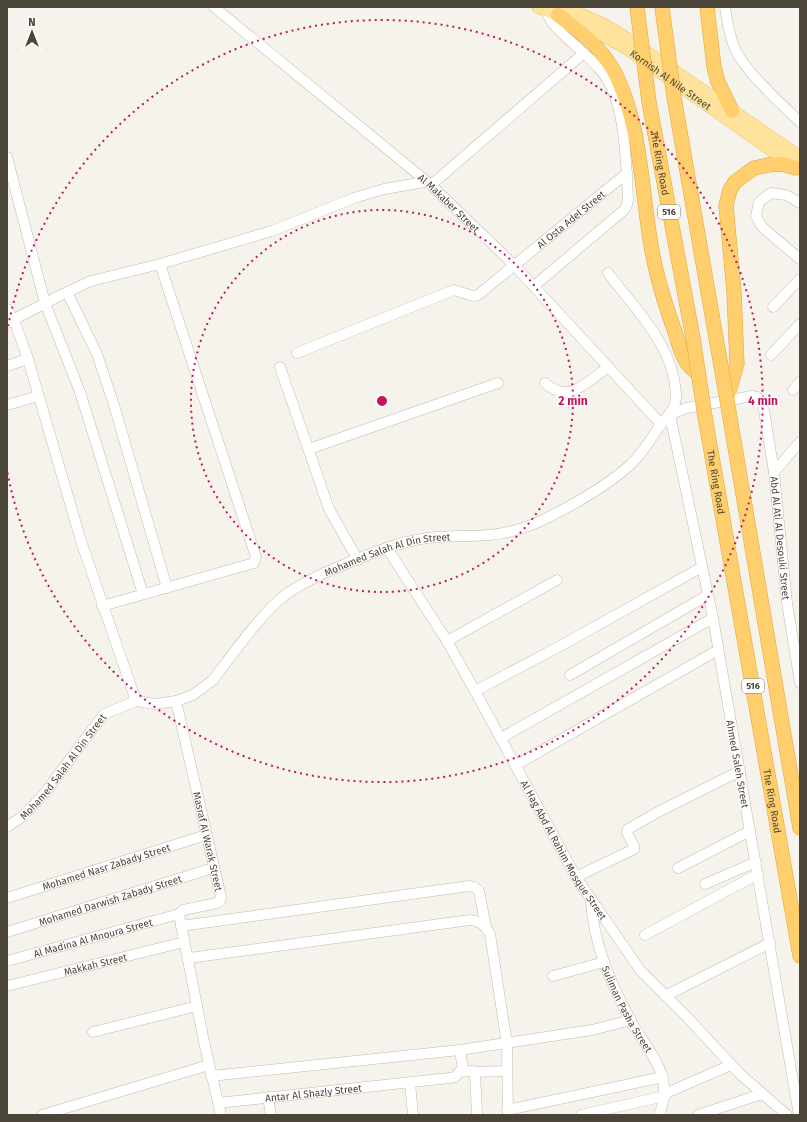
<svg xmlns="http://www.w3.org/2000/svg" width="807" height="1122" viewBox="0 0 807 1122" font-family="'Fira Sans',sans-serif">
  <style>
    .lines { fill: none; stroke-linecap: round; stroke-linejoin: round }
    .minor-casing { stroke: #c2bbae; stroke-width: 11 }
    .major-casing { stroke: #e6c16a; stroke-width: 13 }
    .highway-casing { stroke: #e0a43c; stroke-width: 15 }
    .minor { stroke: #fff; stroke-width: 10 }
    .major { stroke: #ffe39c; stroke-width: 12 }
    .highway { stroke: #ffcf6e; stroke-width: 14 }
    .highway-bridge-casing { stroke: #e0a43c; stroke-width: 15; stroke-linecap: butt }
    .highway-bridge { stroke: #ffcf6e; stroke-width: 14 }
    .ring { fill: none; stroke: #c2185b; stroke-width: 2; stroke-dasharray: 2 4 }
    .labels { text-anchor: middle; stroke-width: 3.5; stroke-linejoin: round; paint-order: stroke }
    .shield { fill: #fff; stroke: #817c74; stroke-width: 1 }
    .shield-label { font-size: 9px; font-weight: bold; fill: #4b4439 }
    .street-label { font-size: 10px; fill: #4b4439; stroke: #fff }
    .centre { fill: #c2185b; stroke: #fff; stroke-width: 2 }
    .ring-label { font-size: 12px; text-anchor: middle; font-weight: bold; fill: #c2185b; stroke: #fff; stroke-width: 3.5; stroke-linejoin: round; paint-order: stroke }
  </style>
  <rect width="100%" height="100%" fill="#f6f3ec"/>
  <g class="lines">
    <!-- minor casing -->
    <g class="minor-casing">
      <g id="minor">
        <path id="s1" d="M 214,7 L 431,185 L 513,264 L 661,424"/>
        <path d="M 725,7 C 727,21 729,35 735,49 C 745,71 782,105 800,122"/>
        <polyline points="7,157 45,303 80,392 143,594"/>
        <polyline points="431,185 584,53"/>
        <polyline points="800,203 786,195 771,193 759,202 756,216 762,227 800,259"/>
        <path d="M 534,286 L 624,210 L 627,205 L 628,200 C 626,163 626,102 602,72 C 588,54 569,42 554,25 C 550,20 548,14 544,9"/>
        <polyline points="67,292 97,354 114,405 167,588"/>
        <polyline points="773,307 800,279"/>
        <polyline points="7,309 14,320 28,359 81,541 136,701"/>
        <polyline points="7,323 61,295 91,281 160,264 272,231 354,198 384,189 425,182"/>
        <path id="s2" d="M 297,353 L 454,290 L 473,296 L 478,295 L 627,173"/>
        <polyline points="771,355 800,324"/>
        <polyline points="7,366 28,359"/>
        <polyline points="280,367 329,509 358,560"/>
        <path d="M 545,383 C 569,405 587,382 608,367"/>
        <polyline points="793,390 800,382"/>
        <polyline points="7,405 38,396"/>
        <polyline points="309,449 498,383"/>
        <polyline points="774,472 800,442"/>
        <path id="s3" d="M 387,548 L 447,641 L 475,691 L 576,877 L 640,970 L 687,1017 L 739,1073 L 787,1115"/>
        <polyline points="102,606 254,563 256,557 160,264"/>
        <polyline points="447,641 557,580"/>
        <polyline points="570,675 708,595"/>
        <polyline points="475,691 562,645 702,567"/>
        <path id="s4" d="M 176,701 L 221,897 L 220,901 L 217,903 L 183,910 L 179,914 L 204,1042 L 221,1115"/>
        <polyline points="501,738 713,618"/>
        <polyline points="516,765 718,650"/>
        <path id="s5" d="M 7,827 L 23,816 L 43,795 L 104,714 L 136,701 L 155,704 L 176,701 L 193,695 L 213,680 C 232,655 261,614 285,595 C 296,587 310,580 322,574 C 355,560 391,543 427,538 C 457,534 487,539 516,530 C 547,522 610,485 633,462 C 643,452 651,439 659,427 C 667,416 677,409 676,393 C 673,345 636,310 608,273"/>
        <polyline points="678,868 750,831"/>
        <polyline points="576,877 634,849 634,846 627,833 628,829 658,812 740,771"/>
        <polyline points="705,884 756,862"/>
        <path id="s6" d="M 7,898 L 206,835"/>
        <path id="s7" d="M 591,900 C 593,943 611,984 631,1021 C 641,1039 656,1056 662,1076 C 666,1089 664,1103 659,1115"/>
        <polyline points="181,926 469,886 474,887 479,891 486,927"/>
        <path id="s8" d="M 7,932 L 213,868"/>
        <polyline points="645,935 758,874"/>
        <path d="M 189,958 L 470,920 C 480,921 485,925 490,934 L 507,1044 L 508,1115"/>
        <path id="s9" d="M 7,961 L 179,914"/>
        <polyline points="553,976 604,962"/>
        <path id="s10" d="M 7,986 L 184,942"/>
        <polyline points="665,996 770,943"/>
        <polyline points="93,1032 197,1006"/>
        <polyline points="460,1050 463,1071"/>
        <polyline points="474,1072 507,1071"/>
        <polyline points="211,1076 460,1050 592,1030 631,1020"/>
        <polyline points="410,1083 413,1115"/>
        <polyline points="664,1094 731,1065"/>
        <polyline points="268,1097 271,1115"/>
        <path id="s11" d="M 218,1103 L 449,1078 L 455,1077 L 459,1072 L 473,1071 L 475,1073 L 477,1115"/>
        <polyline points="507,1110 663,1077"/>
        <polyline points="42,1115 209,1065"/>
        <polyline points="581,1115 665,1096"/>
        <polyline points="698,1115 762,1094"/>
        <path id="s12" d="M 799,1115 L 713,618 L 670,415 L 686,408 L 752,396 L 757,397 L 763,404 L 774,472 L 787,603 L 800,683"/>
      </g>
    </g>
    <!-- major casing -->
    <g class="major-casing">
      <g id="major">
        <path id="s13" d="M 538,7 L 588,27 L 626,48 L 794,166"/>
        <polyline points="564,7 605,25 626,38 800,157"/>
      </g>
    </g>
    <!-- highway casing -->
    <g class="highway-casing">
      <g id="highway">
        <polyline points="707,7 714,67 718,82 732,111"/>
        <path d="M 558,15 C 581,32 603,49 616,75 C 643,131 641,196 653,256 C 658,282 666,307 675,332 C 680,348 683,364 698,373"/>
        <polyline points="727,398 737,364 734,292 726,205 730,190 735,182 754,168 768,165 782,164 796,168"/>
        <polyline points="729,412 800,828"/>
        <path id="s14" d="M 705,417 L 800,956"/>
      </g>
    </g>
    <!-- minor -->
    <use href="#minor" class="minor"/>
    <!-- major -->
    <use href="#major" class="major"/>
    <!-- highway -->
    <use href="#highway" class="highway"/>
    <!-- highway-bridge casing -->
    <g class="highway-bridge-casing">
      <g id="highway-bridge">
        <path id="s15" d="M 637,7 L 649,102 L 693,338 L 705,417"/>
        <polyline points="662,7 674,97 729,412"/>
      </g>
    </g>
    <!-- highway-bridge -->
    <use href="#highway-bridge" class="highway-bridge"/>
  </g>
  <!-- distance rings -->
  <g class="ring">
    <circle cx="382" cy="401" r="191"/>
    <path d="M7 332A381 381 0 1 1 7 470"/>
  </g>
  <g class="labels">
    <!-- shield labels -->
    <g class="shield">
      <rect x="658" y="205" width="22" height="14" rx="3"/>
      <rect x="742" y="679" width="22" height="14" rx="3"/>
    </g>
    <g class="shield-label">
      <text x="669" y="215">516</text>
      <text x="753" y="689">516</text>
    </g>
    <!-- street labels -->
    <g class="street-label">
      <text dy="4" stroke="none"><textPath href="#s13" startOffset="152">Kornish Al Nile Street</textPath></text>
      <text dy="4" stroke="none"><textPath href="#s15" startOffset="158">The Ring Road</textPath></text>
      <text dy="4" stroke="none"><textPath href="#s1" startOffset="306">Al Makaber Street</textPath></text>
      <text dy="4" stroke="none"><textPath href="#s2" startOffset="314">Al Osta Adel Street</textPath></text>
      <text dy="4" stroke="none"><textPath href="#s14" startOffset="66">The Ring Road</textPath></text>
      <text dy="4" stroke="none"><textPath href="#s12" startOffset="946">Abd Al Ati Al Desouki Street</textPath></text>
      <text dy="4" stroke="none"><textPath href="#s5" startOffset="491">Mohamed Salah Al Din Street</textPath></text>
      <text transform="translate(738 764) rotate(80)" y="4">Ahmed Saleh Street</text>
      <text dy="4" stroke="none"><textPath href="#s5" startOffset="83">Mohamed Salah Al Din Street</textPath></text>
      <text dy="4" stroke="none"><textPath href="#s14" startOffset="390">The Ring Road</textPath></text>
      <text dy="4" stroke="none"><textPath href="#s4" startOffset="144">Masraf Al Warak Street</textPath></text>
      <text dy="4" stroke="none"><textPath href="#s3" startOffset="350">Al Hag Abd Al Rahim Mosque Street</textPath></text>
      <text dy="4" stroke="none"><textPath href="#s6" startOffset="104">Mohamed Nasr Zabady Street</textPath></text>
      <text dy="4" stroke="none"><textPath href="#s8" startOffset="108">Mohamed Darwish Zabady Street</textPath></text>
      <text dy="4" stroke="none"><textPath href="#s9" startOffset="89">Al Madina Al Mnoura Street</textPath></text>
      <text dy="4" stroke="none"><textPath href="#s10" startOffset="91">Makkah Street</textPath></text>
      <text dy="4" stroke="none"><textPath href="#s7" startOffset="116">Suliman Pasha Street</textPath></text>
      <text dy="4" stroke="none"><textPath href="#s11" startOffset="96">Antar Al Shazly Street</textPath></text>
    </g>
  </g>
  <circle cx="382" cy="401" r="6" class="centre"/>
  <g class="ring-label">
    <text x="573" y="405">2 min</text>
    <text x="763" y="405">4 min</text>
  </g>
  <!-- border -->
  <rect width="807" height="1122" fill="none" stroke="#4b4439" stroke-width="16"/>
  <!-- north arrow -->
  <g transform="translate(32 32)" stroke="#ffffff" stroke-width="3" paint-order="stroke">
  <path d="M0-3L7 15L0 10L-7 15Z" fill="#4b4439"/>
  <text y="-6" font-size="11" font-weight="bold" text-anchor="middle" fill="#4b4439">N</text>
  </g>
</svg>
